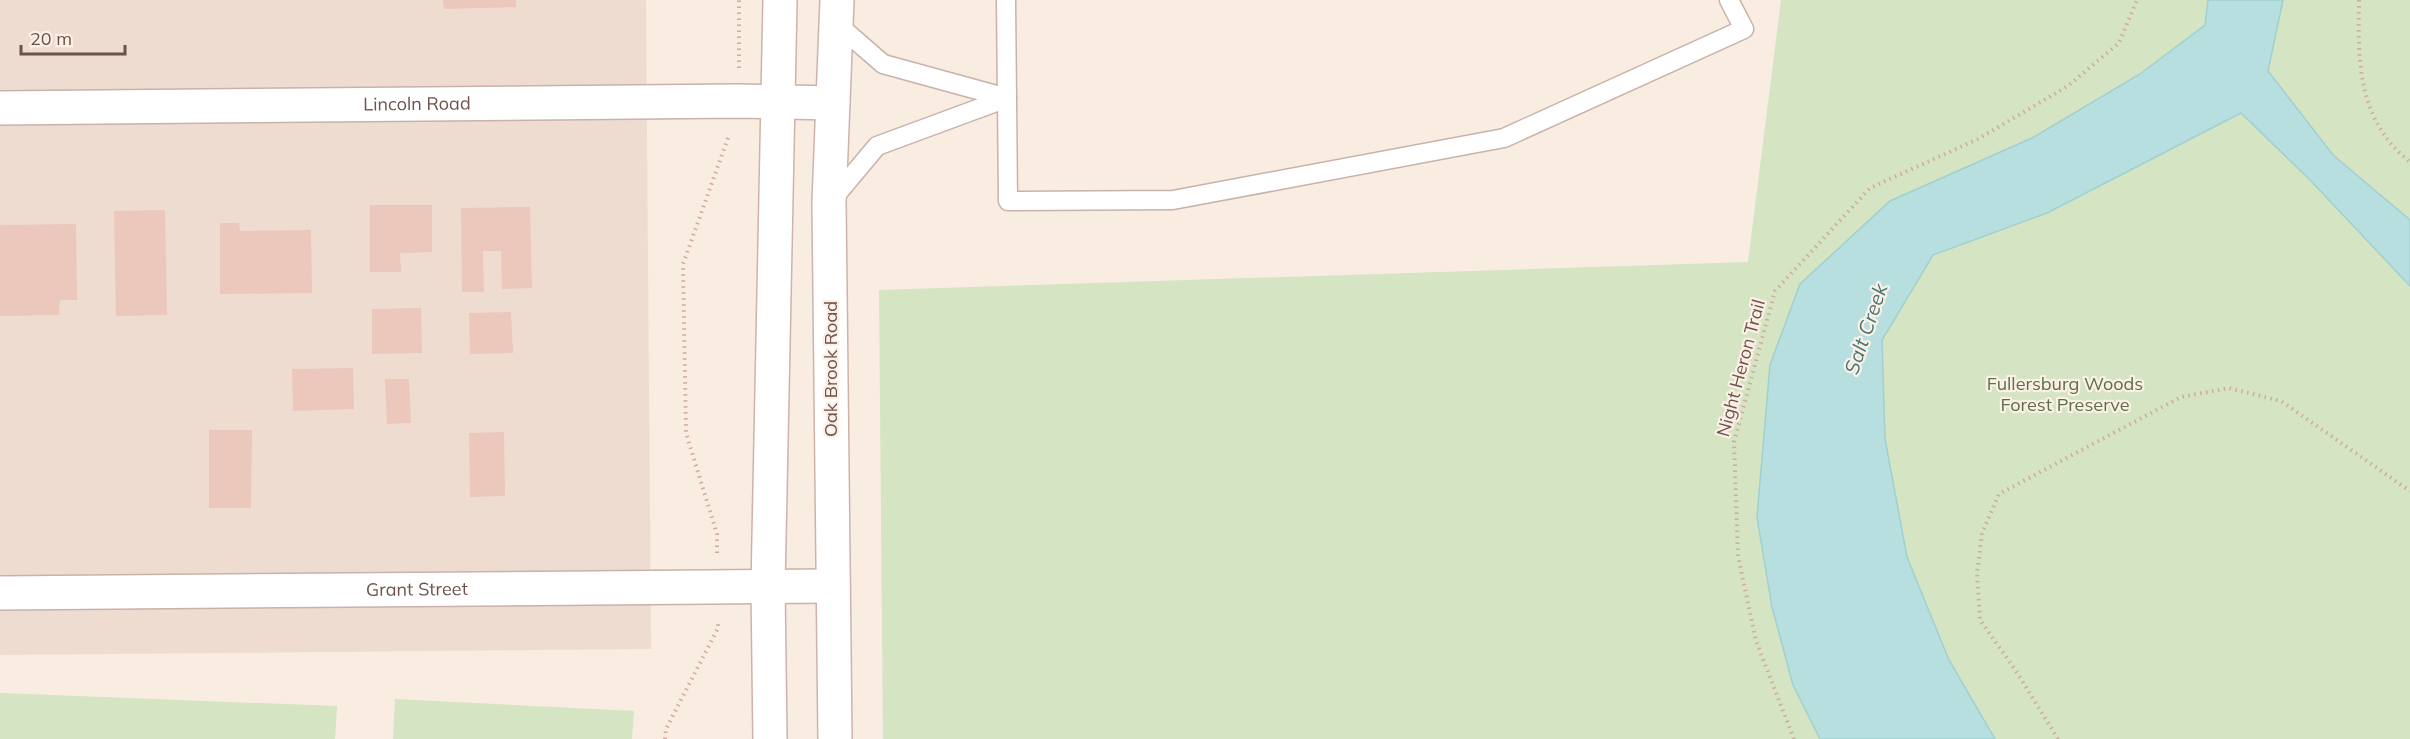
<svg xmlns="http://www.w3.org/2000/svg" width="2410" height="739" viewBox="0 0 2410 739" font-family="Mulish,sans-serif">
  <style>
    .residential { fill: #efdcd1 }
    .green { fill: #d5e4c2 }
    .water { fill: #b8dfdf; stroke: #a0d0d0; stroke-width: 1.5 }
    .building { fill: #ebc7bc }
    .lines { fill: none; stroke-linecap: round; stroke-linejoin: round }
    .lane-casing { stroke: #c8b2aa; stroke-width: 21 }
    .street-casing { stroke: #c8b2aa; stroke-width: 36 }
    .secondary-casing { stroke: #cdb4aa; stroke-width: 36 }
    .path { stroke: #cfaba0; stroke-width: 4; stroke-dasharray: 1.5 4.5; stroke-linecap: butt }
    .lane { stroke: #fff; stroke-width: 18 }
    .street { stroke: #fff; stroke-width: 33 }
    .secondary { stroke: #fff; stroke-width: 33 }
    .labels { text-anchor: middle; stroke-width: 4.5; stroke-linejoin: round; paint-order: stroke }
    .street-label { font-size: 18px; fill: #6d524b; stroke: #fcf0e6 }
    .park-label { font-size: 18px; fill: #597145; stroke: #fcf0e6 }
    .water-label { font-size: 20px; font-style: italic; fill: #457777; stroke: #fcf0e6 }
  </style>
  <rect width="100%" height="100%" fill="#f9ece1"/>
  <!-- residential -->
  <polygon class="residential" points="0,0 646,0 651,649 0,655"/>
  <!-- green -->
  <g class="green">
    <polygon points="1781,0 2410,0 2410,739 883,739 879,290 1748,262"/>
    <polygon points="0,693 337,706 335,739 0,739"/>
    <polygon points="395,699 634,711 632,739 393,739"/>
  </g>
  <!-- water -->
  <polygon class="water" points="2208,0 2283,0 2268,71 2333,155 2410,220 2410,286 2310,180 2241,113 2047,213 1933,255 1882,340 1885,439 1907,557 1949,660 1995,739 1820,739 1793,685 1772,607 1757,517 1770,365 1800,284 1890,201 2032,138 2140,74 2205,25"/>
  <!-- building -->
  <g class="building">
    <polygon points="443,0 516,0 516,7 444,9"/>
    <polygon points="370,205 432,205 432,252 400,253 401,272 370,272"/>
    <polygon points="530,207 532,288 502,289 501,251 483,251 484,292 462,292 461,208"/>
    <polygon points="165,210 167,315 116,316 114,211"/>
    <polygon points="220,223 239,223 240,231 311,230 312,293 220,294"/>
    <polygon points="76,224 77,300 60,300 59,315 0,316 0,225"/>
    <polygon points="421,308 422,353 372,354 372,309"/>
    <polygon points="511,312 513,353 470,354 469,313"/>
    <polygon points="353,368 354,409 293,411 292,369"/>
    <polygon points="385,379 409,379 411,423 387,424"/>
    <polygon points="209,430 252,430 251,508 209,508"/>
    <polygon points="504,432 505,496 470,497 469,433"/>
  </g>
  <g class="lines">
    <!-- lane casing -->
    <g class="lane-casing">
      <g id="lane">
        <polyline points="1006,0 1008,201 1173,200 1504,138 1744,29 1729,0"/>
        <polyline points="831,201 877,146 1007,98 883,64 837,24"/>
      </g>
    </g>
    <!-- street casing -->
    <g class="street-casing">
      <g id="street">
        <path id="s1" d="M 0,108 L 736,101 L 833,103"/>
        <path id="s2" d="M 0,593 L 833,586"/>
      </g>
    </g>
    <!-- secondary casing -->
    <g class="secondary-casing">
      <g id="secondary">
        <polyline points="770,739 768,587 780,0"/>
        <polyline points="835,739 829,202 837,0"/>
      </g>
    </g>
    <!-- path -->
    <g class="path">
      <path d="M 2359,0 C 2358,61 2357,120 2410,162"/>
      <polyline points="739,68 739,0"/>
      <polyline points="717,553 717,534 686,433 683,264 729,135"/>
      <polyline points="665,739 666,729 718,628 718,620"/>
      <polyline points="1794,739 1756,641 1738,556 1734,442 1775,291 1870,188 1978,139 2068,86 2119,43 2137,0"/>
      <polyline points="2058,739 2016,671 1980,620 1977,574 1982,533 1999,494 2181,397 2229,388 2281,401 2410,491"/>
    </g>
    <!-- lane -->
    <use href="#lane" class="lane"/>
    <!-- street -->
    <use href="#street" class="street"/>
    <!-- secondary -->
    <use href="#secondary" class="secondary"/>
  </g>
  <g class="labels">
    <!-- street labels -->
    <g class="street-label">
      <text dy="6" stroke="none"><textPath href="#s1" startOffset="417">Lincoln Road</textPath></text>
      <text transform="translate(1741 368) rotate(-75)" y="6">Night Heron Trail</text>
      <text transform="translate(831 369) rotate(-90)" y="6">Oak Brook Road</text>
      <text dy="6" stroke="none"><textPath href="#s2" startOffset="417">Grant Street</textPath></text>
    </g>
    <!-- park labels -->
    <g class="park-label">
      <text x="2065" y="390">Fullersburg Woods<tspan x="2065" dy="21">Forest Preserve</tspan></text>
    </g>
    <!-- water labels -->
    <g class="water-label">
      <text transform="translate(1866 329) rotate(-71)" y="7">Salt Creek</text>
    </g>
  </g>
  <!-- scale -->
  <path d="M21 45v9h104v-9" fill="none" stroke="#6d524b" stroke-width="3"/>
  <text x="30" y="45" font-size="18" fill="#6d524b" stroke="#fcf0e6" stroke-width="4.5" paint-order="stroke">20 m</text>
</svg>
